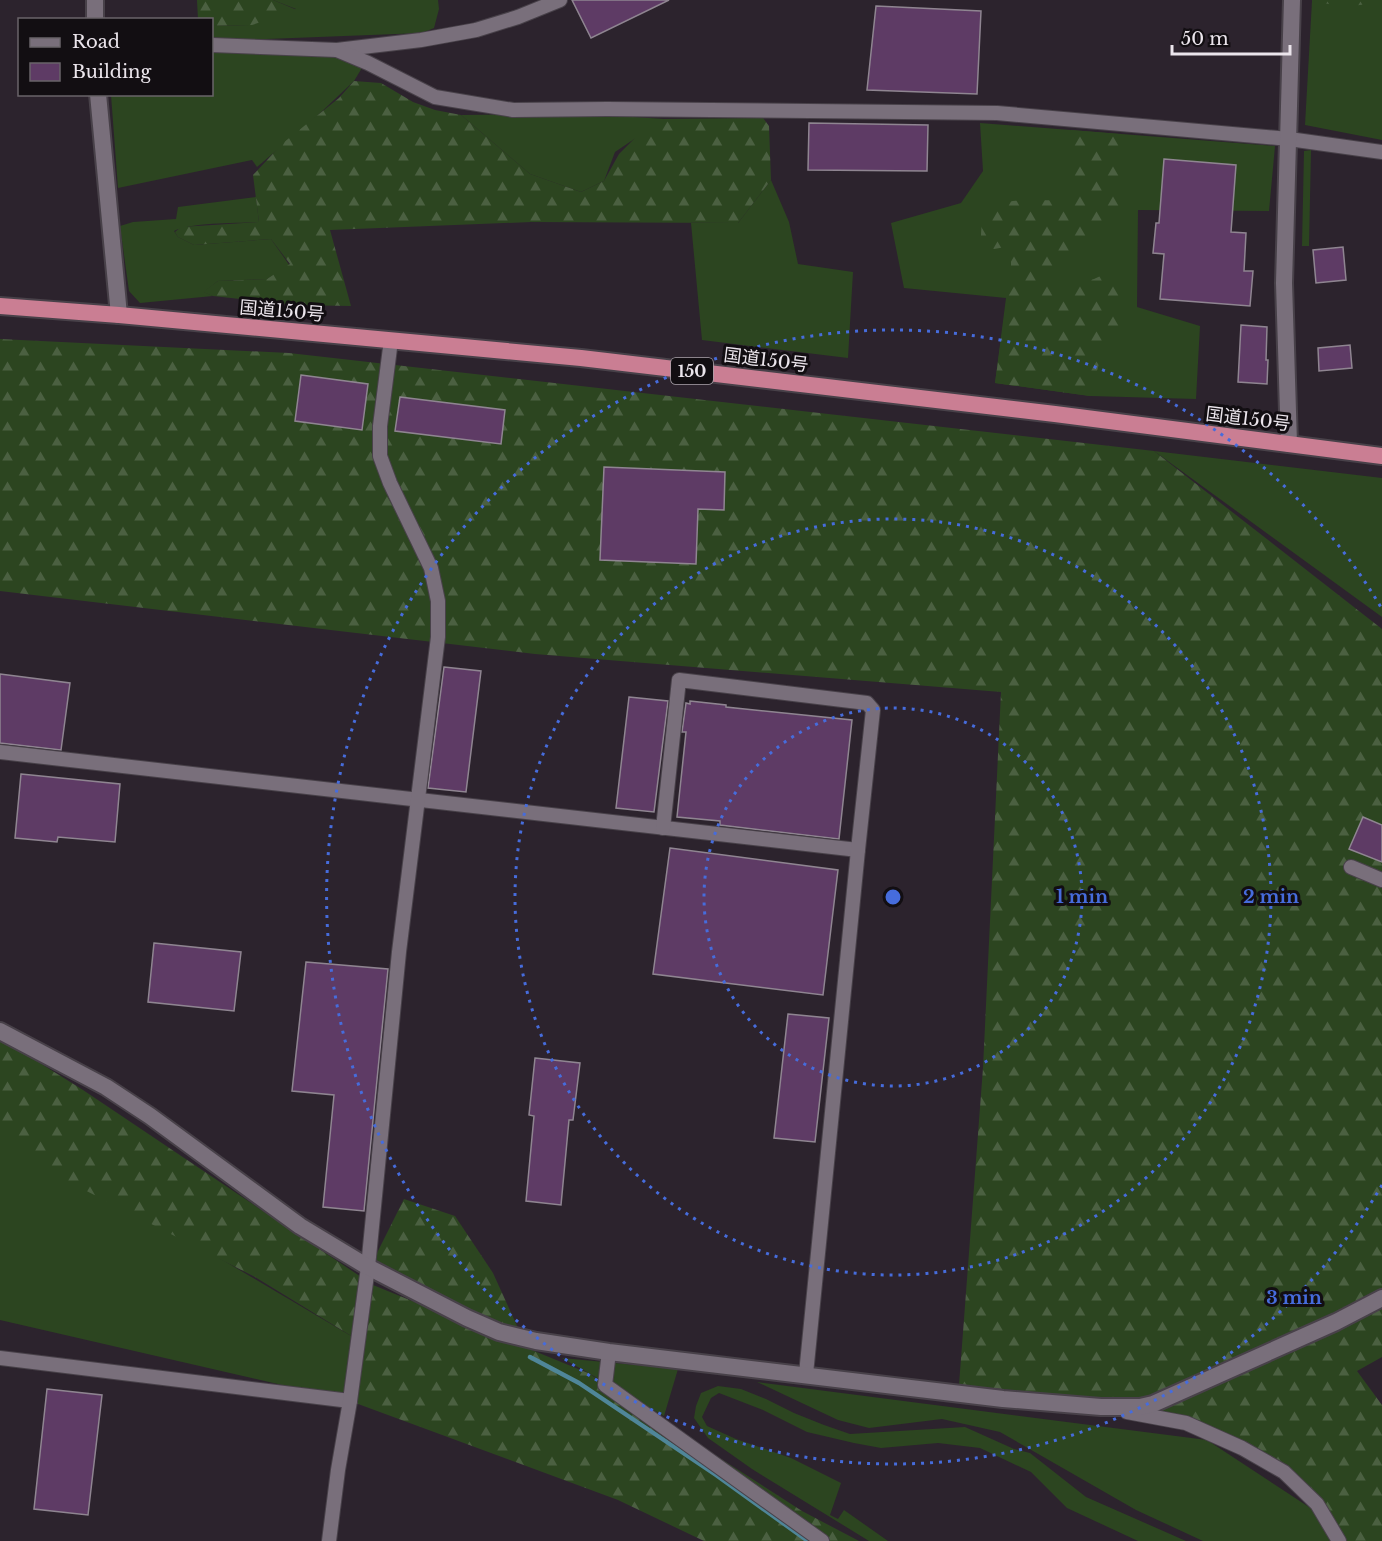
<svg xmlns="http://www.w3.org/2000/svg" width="1382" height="1541" viewBox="0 0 1382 1541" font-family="'Libre Baskerville','Noto Sans JP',serif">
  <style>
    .grass { fill: #2c4520 }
    .forest { fill: url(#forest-firs) }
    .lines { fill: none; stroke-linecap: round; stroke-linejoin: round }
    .stream { stroke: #4f8699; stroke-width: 4.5 }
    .building { fill: #5e3b65; stroke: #8f8591; stroke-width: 1.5 }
    .minor-casing { stroke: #484149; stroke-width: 16 }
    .tertiary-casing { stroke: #484149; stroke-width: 20 }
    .trunk-casing { stroke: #484149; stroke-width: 20 }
    .minor { stroke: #796f7b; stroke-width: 14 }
    .tertiary { stroke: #796f7b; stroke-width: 16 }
    .trunk { stroke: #ca7e93; stroke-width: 16 }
    .ring { fill: none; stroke: #466cdc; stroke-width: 3; stroke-dasharray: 3 6 }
    .labels { text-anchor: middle; stroke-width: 6; stroke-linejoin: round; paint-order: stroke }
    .shield { fill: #120e12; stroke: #aaa4ab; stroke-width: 1.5 }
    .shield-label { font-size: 16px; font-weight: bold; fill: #ebe5ec }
    .street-label { font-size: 18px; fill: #ebe5ec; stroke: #120e12 }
    .centre { fill: #466cdc; stroke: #120e12; stroke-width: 3 }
    .ring-label { font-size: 18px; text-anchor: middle; font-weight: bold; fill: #466cdc; stroke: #120e12; stroke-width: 6; stroke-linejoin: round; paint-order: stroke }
  </style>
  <defs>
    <pattern id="forest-firs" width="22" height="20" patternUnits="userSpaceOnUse" patternTransform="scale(1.5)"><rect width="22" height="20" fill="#2c4520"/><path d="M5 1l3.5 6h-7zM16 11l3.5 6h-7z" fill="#4b6041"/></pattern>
  </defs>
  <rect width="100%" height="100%" fill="#2c232d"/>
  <!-- grass -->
  <g class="grass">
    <polygon points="273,0 438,0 439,9 434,28 422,33 212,41 212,26 249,25 296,9"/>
    <polygon points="1312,1 1382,1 1382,140 1305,125"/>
    <polygon points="212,51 320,52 365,63 354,81 316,117 257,167 252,160 118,188 111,95 212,94"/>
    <polygon points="590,114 664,119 615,152 604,181 581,192 530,174 461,115"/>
    <polygon points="980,123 1275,146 1269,211 1138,210 1137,307 1200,326 1196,399 1090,396 995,383 1006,298 904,288 891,223 961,203 983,171"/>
    <polygon points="1311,150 1309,246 1302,246 1304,151"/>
    <polygon points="771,180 789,222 798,264 853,272 848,358 702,340 691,223 738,223"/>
    <path d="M 256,197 L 259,222 C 239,223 190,222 174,231 L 178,237 L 194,245 L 271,239 L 290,266 L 267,279 L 218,281 L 204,292 L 213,296 L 140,303 L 129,291 L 120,226 L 133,222 L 176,219 L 178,207 Z"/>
    <polygon points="1154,451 1382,478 1382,617"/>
    <polygon points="0,1133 226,1262 358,1340 347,1400 0,1320"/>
    <polygon points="562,1358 678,1369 664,1416"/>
    <polygon points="757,1382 1207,1440 1315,1511 1330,1541 1203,1541 1136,1510 1000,1432 942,1419 869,1428 838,1420"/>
    <polygon points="718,1386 741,1389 766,1399 794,1413 824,1425 850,1434 965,1427 1014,1449 1030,1453 1086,1497 1186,1541 1138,1541 1067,1508 1031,1472 980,1448 938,1443 881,1448 854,1443 807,1432 763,1410 719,1393 711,1398 702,1417 707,1426 736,1439 791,1458 841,1483 830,1515 838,1519 844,1510 888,1541 869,1541 752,1469 708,1438 694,1418 696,1406 701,1393"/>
  </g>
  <!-- forest -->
  <g class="forest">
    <polygon points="197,0 273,0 297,10 252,25 212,26 212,20 198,19"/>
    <polygon points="1312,0 1382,0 1382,2 1345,7 1312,1"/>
    <polygon points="354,81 381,83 413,102 435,110 461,115 530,174 581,192 604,181 619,154 652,121 664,119 763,118 769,126 771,180 738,223 531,222 330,230 351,306 295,305 213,296 203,292 218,281 267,279 290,264 271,239 194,245 178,237 175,232 181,227 259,222 253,175 283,143 339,98"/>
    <path d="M 1071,130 L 1119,134 L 1119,184 L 1124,208 L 1091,227 L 1088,244 L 1049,271 L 1053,291 L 1094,279 L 1120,267 L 1123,327 L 1108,347 L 1100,360 L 1090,396 L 995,383 L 1011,269 L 1011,246 L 994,249 L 981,241 C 981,234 981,223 984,218 C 1000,191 1039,204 1064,199 C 1068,198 1073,196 1077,194 L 1074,181 L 1075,168 L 1071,157 Z"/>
    <polygon points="0,339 289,353 1154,451 1382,629 1382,1357 1357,1371 1382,1405 1382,1541 1342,1541 1334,1534 1288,1465 1139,1402 959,1385 983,1068 1001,692 535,654 0,591"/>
    <polygon points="0,1038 83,1090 373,1285 588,1373 802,1511 859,1541 704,1541 618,1500 350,1401 358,1340 255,1277 65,1180 0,1134"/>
    <polygon points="404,1199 455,1216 493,1273 518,1328 477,1315 374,1259"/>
  </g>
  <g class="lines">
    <!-- stream -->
    <polyline class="stream" points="530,1357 579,1383 716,1475 808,1541"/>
  </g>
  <!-- building -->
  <g class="building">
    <polygon points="572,0 669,0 591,38"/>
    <polygon points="876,6 981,11 977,94 867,90"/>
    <polygon points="809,123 928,125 927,171 808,170"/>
    <polygon points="1164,159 1236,165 1231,232 1246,233 1244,271 1253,271 1250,306 1160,299 1164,254 1153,253 1156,223 1159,223"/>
    <polygon points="1343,247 1346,280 1316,283 1313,250"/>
    <polygon points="1241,325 1267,327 1266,360 1268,360 1267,384 1238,382"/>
    <polygon points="1350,345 1352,368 1319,371 1318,348"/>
    <polygon points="301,375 368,384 362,430 295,421"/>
    <polygon points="400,397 505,410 501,444 395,431"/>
    <polygon points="604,467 725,472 724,510 698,509 696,564 600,560"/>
    <polygon points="444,667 481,671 466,792 428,788"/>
    <polygon points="0,674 70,683 61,750 0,743"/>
    <polygon points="629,697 668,701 654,812 616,808"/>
    <polygon points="690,701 726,705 726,707 852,720 839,839 720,825 720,821 677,817 686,732 682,732 686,703 690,704"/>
    <polygon points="21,774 120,784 115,842 58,837 57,842 15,838"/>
    <polygon points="1363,817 1382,825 1382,862 1349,849"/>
    <polygon points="670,848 838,870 823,995 653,974"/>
    <polygon points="154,943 241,952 234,1011 148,1002"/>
    <polygon points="306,962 388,969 364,1211 323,1207 334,1095 292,1091"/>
    <polygon points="788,1014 829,1018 815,1142 774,1138"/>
    <polygon points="535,1058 580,1063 573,1120 569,1120 561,1205 526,1201 534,1116 529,1115"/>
    <polygon points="47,1389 102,1395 88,1515 34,1509"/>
  </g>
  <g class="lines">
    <!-- minor casing -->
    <g class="minor-casing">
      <g id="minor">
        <polyline points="212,45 337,50 421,40 476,30 518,17 560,0"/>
        <polyline points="337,50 368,63 435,97 513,110 607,109 997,113 1289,139 1382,152"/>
        <polyline points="0,752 858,850"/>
        <polyline points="663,828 679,680 867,703 873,710 858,850 806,1374"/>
        <polyline points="1351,867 1382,880"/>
        <polyline points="609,1352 605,1385 822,1541"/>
        <polyline points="0,1358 350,1401"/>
        <polyline points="1127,1412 1186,1423 1242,1448 1284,1472 1317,1504 1339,1541"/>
        <polyline points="329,1541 338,1470 350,1401 368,1267 399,952 438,637 438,601 431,568 390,483 380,456 380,426 391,340"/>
      </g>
    </g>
    <!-- tertiary casing -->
    <g class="tertiary-casing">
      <g id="tertiary">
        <polyline points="95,0 95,20"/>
        <polyline points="98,94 119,315"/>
        <polyline points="1289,444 1284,283 1292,0"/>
        <polyline points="0,1031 106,1087 150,1116 300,1226 368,1267 467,1318 499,1332 536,1341 609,1352 1003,1399 1101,1407 1140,1407 1153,1404 1336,1322 1382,1298"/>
      </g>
    </g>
    <!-- trunk casing -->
    <g class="trunk-casing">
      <polyline id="trunk" points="0,306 119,315 581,358 1055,414 1382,456"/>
    </g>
    <!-- minor -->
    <use href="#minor" class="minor"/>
    <!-- tertiary -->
    <use href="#tertiary" class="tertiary"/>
    <!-- trunk -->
    <use href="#trunk" class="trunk"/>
  </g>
  <!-- distance rings -->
  <g class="ring">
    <circle cx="893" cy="897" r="189"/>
    <circle cx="893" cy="897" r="378"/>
    <path d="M1382 1185A567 567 0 1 1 1382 609"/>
  </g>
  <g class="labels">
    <!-- shield labels -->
    <rect class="shield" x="671" y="358" width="42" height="26" rx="4.5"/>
    <g class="shield-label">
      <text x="692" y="377">150</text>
    </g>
    <!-- street labels -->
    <g class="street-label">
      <text transform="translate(282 311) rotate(5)" y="6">国道150号</text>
      <text transform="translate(766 360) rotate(7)" y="6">国道150号</text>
      <text transform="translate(1248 419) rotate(7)" y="6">国道150号</text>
    </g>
  </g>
  <circle cx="893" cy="897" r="9" class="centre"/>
  <g class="ring-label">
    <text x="1082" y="903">1 min</text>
    <text x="1271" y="903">2 min</text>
    <text x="1294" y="1304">3 min</text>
  </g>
  <!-- legend -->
  <rect x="18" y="18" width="195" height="78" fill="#120e12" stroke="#696469" stroke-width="1.5"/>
  <rect x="30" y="38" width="30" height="9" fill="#796f7b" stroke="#696469" stroke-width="1.5"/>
  <text x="72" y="48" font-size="18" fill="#ebe5ec">Road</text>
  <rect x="30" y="63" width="30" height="18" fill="#5e3b65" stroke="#696469" stroke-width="1.5"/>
  <text x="72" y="78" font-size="18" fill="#ebe5ec">Building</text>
  <!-- scale -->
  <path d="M1172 45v9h118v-9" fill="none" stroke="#ebe5ec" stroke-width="3"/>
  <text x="1181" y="45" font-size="18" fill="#ebe5ec" stroke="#120e12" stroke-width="4.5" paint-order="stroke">50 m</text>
</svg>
